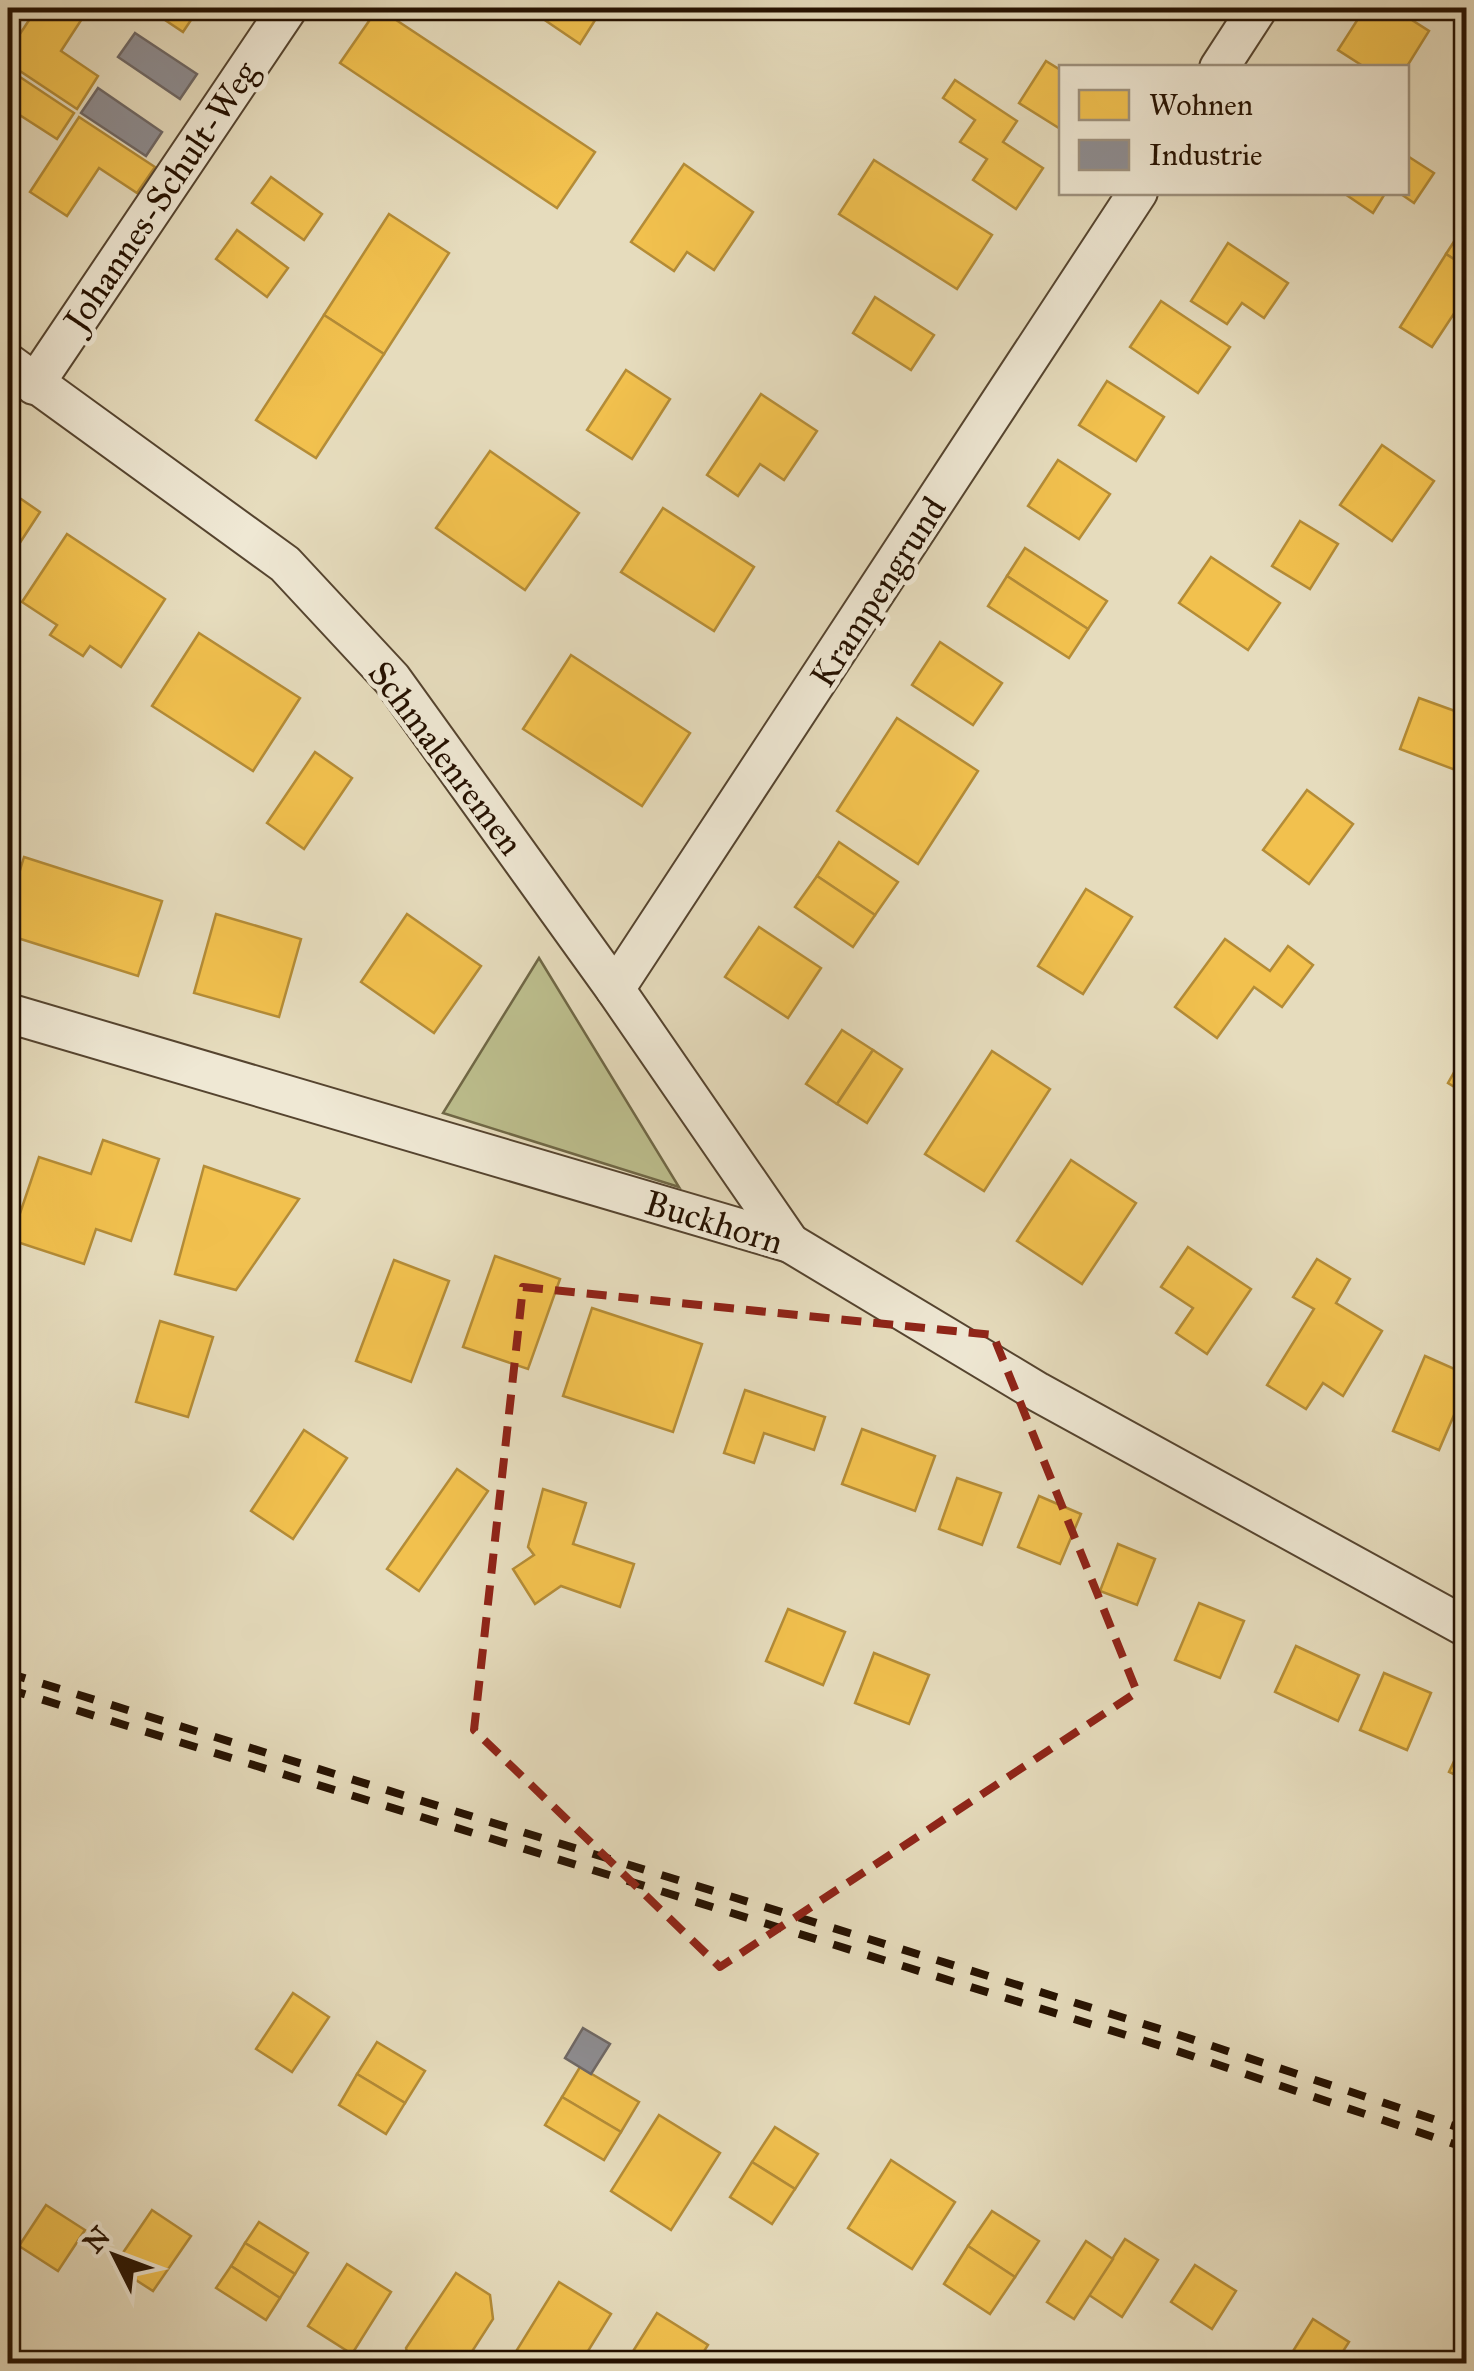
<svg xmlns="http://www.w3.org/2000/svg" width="1474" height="2371" viewBox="0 0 1474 2371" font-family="'IM FELL Great Primer',serif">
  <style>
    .green { fill: #bcbe8d; stroke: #706846; stroke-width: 2.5 }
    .homes { fill: #f2c14e; stroke: #b48c37; stroke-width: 2.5 }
    .industry { fill: #8d8d92; stroke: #6e6866; stroke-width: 2.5 }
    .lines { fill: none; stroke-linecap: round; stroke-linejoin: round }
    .street-casing { stroke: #55442f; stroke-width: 42 }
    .street { stroke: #efe8d4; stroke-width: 38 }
    .rail { stroke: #251100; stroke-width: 8; stroke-dasharray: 18 18; stroke-linecap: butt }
    .marked { fill: none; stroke: #8f2418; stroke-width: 8; stroke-dasharray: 20 12; stroke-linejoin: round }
    .labels { text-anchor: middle; stroke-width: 10; stroke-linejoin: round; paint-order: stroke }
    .street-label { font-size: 35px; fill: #251100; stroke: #efe8d4 }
  </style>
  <rect width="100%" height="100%" fill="#e6dcbd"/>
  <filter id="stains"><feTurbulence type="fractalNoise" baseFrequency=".002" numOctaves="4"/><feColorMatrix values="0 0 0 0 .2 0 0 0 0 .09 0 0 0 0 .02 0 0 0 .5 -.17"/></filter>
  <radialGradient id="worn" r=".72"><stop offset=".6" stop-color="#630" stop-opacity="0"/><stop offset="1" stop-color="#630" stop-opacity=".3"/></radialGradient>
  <!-- green -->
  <polygon class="green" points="539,958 679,1187 443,1113"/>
  <!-- homes -->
  <g class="homes">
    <polygon points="37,8 89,8 61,51 98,76 77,109 8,63 8,52"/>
    <polygon points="147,8 199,8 183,32"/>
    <polygon points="378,8 595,152 557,208 340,63"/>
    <polygon points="527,8 614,8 610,14 602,9 580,44"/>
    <polygon points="1365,8 1393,8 1429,31 1406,68 1366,68 1338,50"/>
    <polygon points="1046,61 1062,71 1062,130 1019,103"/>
    <polygon points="8,69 74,113 57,139 18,114 8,130"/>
    <polygon points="955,80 1017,121 1003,142 1043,168 1016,209 973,180 987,159 960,142 975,120 943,98"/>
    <polygon points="79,117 155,167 137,193 99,168 67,216 30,192"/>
    <polygon points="1406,155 1434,173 1414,203 1398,192 1406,192"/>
    <polygon points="874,160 992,235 957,289 839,214"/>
    <polygon points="684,164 753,212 714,270 687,252 674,271 631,242"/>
    <polygon points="271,177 322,214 304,240 252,203"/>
    <polygon points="1342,192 1386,192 1373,213"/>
    <polygon points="389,214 449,253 384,354 324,315"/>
    <polygon points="1466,223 1466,267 1446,254"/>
    <polygon points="237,230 288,268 267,297 216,259"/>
    <polygon points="1228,243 1288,283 1264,318 1242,303 1227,324 1191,301"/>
    <polygon points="1446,254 1466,267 1466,319 1455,312 1432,347 1400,327"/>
    <polygon points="875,297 934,335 911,370 853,333"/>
    <polygon points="1161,301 1230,347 1198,393 1130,347"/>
    <polygon points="324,315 384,354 316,458 256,420"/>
    <polygon points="626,370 670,399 632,459 587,430"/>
    <polygon points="1107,381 1164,417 1136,461 1079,425"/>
    <polygon points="761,394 817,431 784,480 760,464 738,496 707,475"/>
    <polygon points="1382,445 1434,481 1392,541 1340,505"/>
    <polygon points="490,451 579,513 525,590 436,528"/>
    <polygon points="1058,460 1110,494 1079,539 1028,506"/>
    <polygon points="8,490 40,512 8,561"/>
    <polygon points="663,508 754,567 714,631 621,572"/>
    <polygon points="1300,521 1338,544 1310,589 1272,566"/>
    <polygon points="67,534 165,599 121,667 90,646 83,656 50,635 57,625 22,602"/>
    <polygon points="1025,548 1107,601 1088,629 1007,576"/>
    <polygon points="1211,557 1280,603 1248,650 1179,603"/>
    <polygon points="1007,576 1088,629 1069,658 988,606"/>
    <polygon points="199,633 300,698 253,771 152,706"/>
    <polygon points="940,642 1002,683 973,725 912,685"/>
    <polygon points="571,655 690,733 642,806 523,729"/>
    <polygon points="1419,698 1466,715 1466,774 1400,749"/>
    <polygon points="897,718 978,771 918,864 837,811"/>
    <polygon points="315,752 352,778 304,849 267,823"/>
    <polygon points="1307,790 1353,824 1309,884 1263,850"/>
    <polygon points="839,842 898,882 875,915 817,876"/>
    <polygon points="24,857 162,901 138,976 8,935 8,910"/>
    <polygon points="817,876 875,915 853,947 795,907"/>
    <polygon points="1086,889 1132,917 1083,994 1038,966"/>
    <polygon points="216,914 301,939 279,1017 194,993"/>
    <polygon points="407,914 481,966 434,1033 361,982"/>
    <polygon points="759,927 821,968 788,1018 725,977"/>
    <polygon points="1225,939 1270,971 1288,946 1313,965 1282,1007 1254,987 1217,1038 1175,1007"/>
    <polygon points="842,1030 873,1050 837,1104 806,1084"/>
    <polygon points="873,1050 902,1069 867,1123 837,1104"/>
    <polygon points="992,1051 1050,1089 984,1191 925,1154"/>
    <polygon points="1466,1051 1466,1094 1448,1083"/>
    <polygon points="103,1140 159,1159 131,1241 96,1229 84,1264 11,1240 39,1157 91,1174"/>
    <polygon points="1071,1160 1136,1203 1082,1284 1017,1241"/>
    <polygon points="204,1166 299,1199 236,1290 175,1274"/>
    <polygon points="1188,1247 1251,1289 1207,1354 1176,1333 1193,1308 1161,1287"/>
    <polygon points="495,1256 560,1279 528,1369 463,1347"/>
    <polygon points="1317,1259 1350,1279 1336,1303 1382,1331 1343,1396 1323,1383 1306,1409 1267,1385 1314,1309 1293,1297"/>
    <polygon points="394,1260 449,1281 411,1382 356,1361"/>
    <polygon points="592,1308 702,1344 673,1432 563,1396"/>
    <polygon points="160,1321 213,1337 188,1417 136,1402"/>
    <polygon points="1425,1356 1466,1374 1466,1387 1439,1450 1393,1431"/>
    <polygon points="745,1390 825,1417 814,1450 764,1433 754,1463 724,1453"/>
    <polygon points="862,1429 935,1456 915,1511 842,1484"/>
    <polygon points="304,1430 347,1458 293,1539 251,1511"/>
    <polygon points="457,1469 488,1491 419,1591 387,1569"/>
    <polygon points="957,1478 1001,1493 982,1545 939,1529"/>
    <polygon points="543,1489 586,1503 573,1544 634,1564 620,1607 561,1586 535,1604 513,1569 534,1555 528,1547"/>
    <polygon points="1039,1496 1081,1514 1060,1564 1018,1547"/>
    <polygon points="1118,1544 1155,1559 1137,1605 1100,1591"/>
    <polygon points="1199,1603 1244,1621 1220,1678 1175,1660"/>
    <polygon points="788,1609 845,1632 823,1685 766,1661"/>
    <polygon points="1296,1646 1359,1675 1338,1721 1275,1692"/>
    <polygon points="874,1653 929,1675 909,1724 855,1703"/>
    <polygon points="1384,1673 1431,1693 1407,1750 1360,1730"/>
    <polygon points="1466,1736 1466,1780 1449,1772"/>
    <polygon points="293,1993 329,2017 292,2072 256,2049"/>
    <polygon points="377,2042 425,2071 405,2103 357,2074"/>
    <polygon points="580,2067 639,2102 621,2132 562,2097"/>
    <polygon points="357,2074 405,2103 386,2134 339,2105"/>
    <polygon points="562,2097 621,2132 604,2160 545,2125"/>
    <polygon points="659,2115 720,2153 671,2230 611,2191"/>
    <polygon points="775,2127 818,2154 795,2189 752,2162"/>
    <polygon points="891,2160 955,2202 912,2269 848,2228"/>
    <polygon points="752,2162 795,2189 772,2224 730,2197"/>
    <polygon points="46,2205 85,2230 58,2271 19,2246"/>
    <polygon points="152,2210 191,2236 153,2291 114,2266"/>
    <polygon points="992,2211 1039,2241 1015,2277 968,2246"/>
    <polygon points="259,2222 308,2253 295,2274 245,2243"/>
    <polygon points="1125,2239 1158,2260 1122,2317 1089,2295"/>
    <polygon points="1086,2241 1113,2259 1074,2319 1047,2302"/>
    <polygon points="245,2243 295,2274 280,2298 231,2266"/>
    <polygon points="968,2246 1015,2277 990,2314 944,2284"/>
    <polygon points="347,2264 391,2292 352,2354 308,2326"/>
    <polygon points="1195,2265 1236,2291 1212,2329 1171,2302"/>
    <polygon points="231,2266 280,2298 266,2320 216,2288"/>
    <polygon points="456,2273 490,2295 493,2319 464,2364 410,2364 406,2348"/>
    <polygon points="559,2282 611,2314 580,2364 532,2364 515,2353"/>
    <polygon points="657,2313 708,2345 696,2364 625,2364"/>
    <polygon points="1313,2319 1349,2342 1335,2364 1285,2364"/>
  </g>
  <!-- industry -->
  <g class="industry">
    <polygon points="135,33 197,74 180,99 118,57"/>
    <polygon points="98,88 162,132 146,156 81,113"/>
    <polygon points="583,2028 610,2044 591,2074 565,2058"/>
  </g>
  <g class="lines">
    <!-- street casing -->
    <g class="street-casing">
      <g id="street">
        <polyline points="1219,68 1258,8"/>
        <polyline points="8,363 285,564 392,679 615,989 790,1243"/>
        <polyline points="34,385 288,8"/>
        <polyline points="615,989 1138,192"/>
        <polyline points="8,1013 790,1243 1038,1392 1466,1627"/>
      </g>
    </g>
    <!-- street -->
    <use href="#street" class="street"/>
    <!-- rail -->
    <g class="rail">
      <polyline points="8,1673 1176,2034 1466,2130"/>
      <polyline points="8,1689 1171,2049 1466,2148"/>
    </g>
  </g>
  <!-- marked area -->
  <path class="marked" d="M 523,1287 L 993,1335 L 1137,1692 L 720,1967 L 474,1730 Z"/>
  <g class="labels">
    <!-- street labels -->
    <g class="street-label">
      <text transform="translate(161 196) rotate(-56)" y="12">Johannes-Schult-Weg</text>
      <text transform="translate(878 592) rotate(-57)" y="12">Krampengrund</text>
      <text transform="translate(446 758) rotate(53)" y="12">Schmalenremen</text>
      <text transform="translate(714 1222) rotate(17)" y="12">Buckhorn</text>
    </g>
  </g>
  <!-- margin -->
  <rect width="1474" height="2371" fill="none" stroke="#e6dcbd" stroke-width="40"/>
  <rect x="10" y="10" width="1454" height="2351" fill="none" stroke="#251100" stroke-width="5"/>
  <rect x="20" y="20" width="1434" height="2331" fill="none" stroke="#251100" stroke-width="2.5"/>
  <!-- legend -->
  <rect x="1059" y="65" width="350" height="130" fill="#efe8d4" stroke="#9e927f" stroke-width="2.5"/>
  <rect x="1079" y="90" width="50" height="30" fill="#f2c14e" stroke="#9e927f" stroke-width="2.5"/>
  <text x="1149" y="115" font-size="30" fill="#251100">Wohnen</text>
  <rect x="1079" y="140" width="50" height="30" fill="#8d8d92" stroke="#9e927f" stroke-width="2.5"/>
  <text x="1149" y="165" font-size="30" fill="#251100">Industrie</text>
  <!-- north arrow -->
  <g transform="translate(115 2256) rotate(312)" stroke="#efe8d4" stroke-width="8" paint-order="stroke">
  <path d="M0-8L18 38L0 25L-18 38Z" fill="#251100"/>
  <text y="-15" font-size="28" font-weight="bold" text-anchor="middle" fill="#251100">N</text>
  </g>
  <rect width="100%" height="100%" filter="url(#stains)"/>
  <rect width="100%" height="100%" fill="url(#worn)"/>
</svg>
